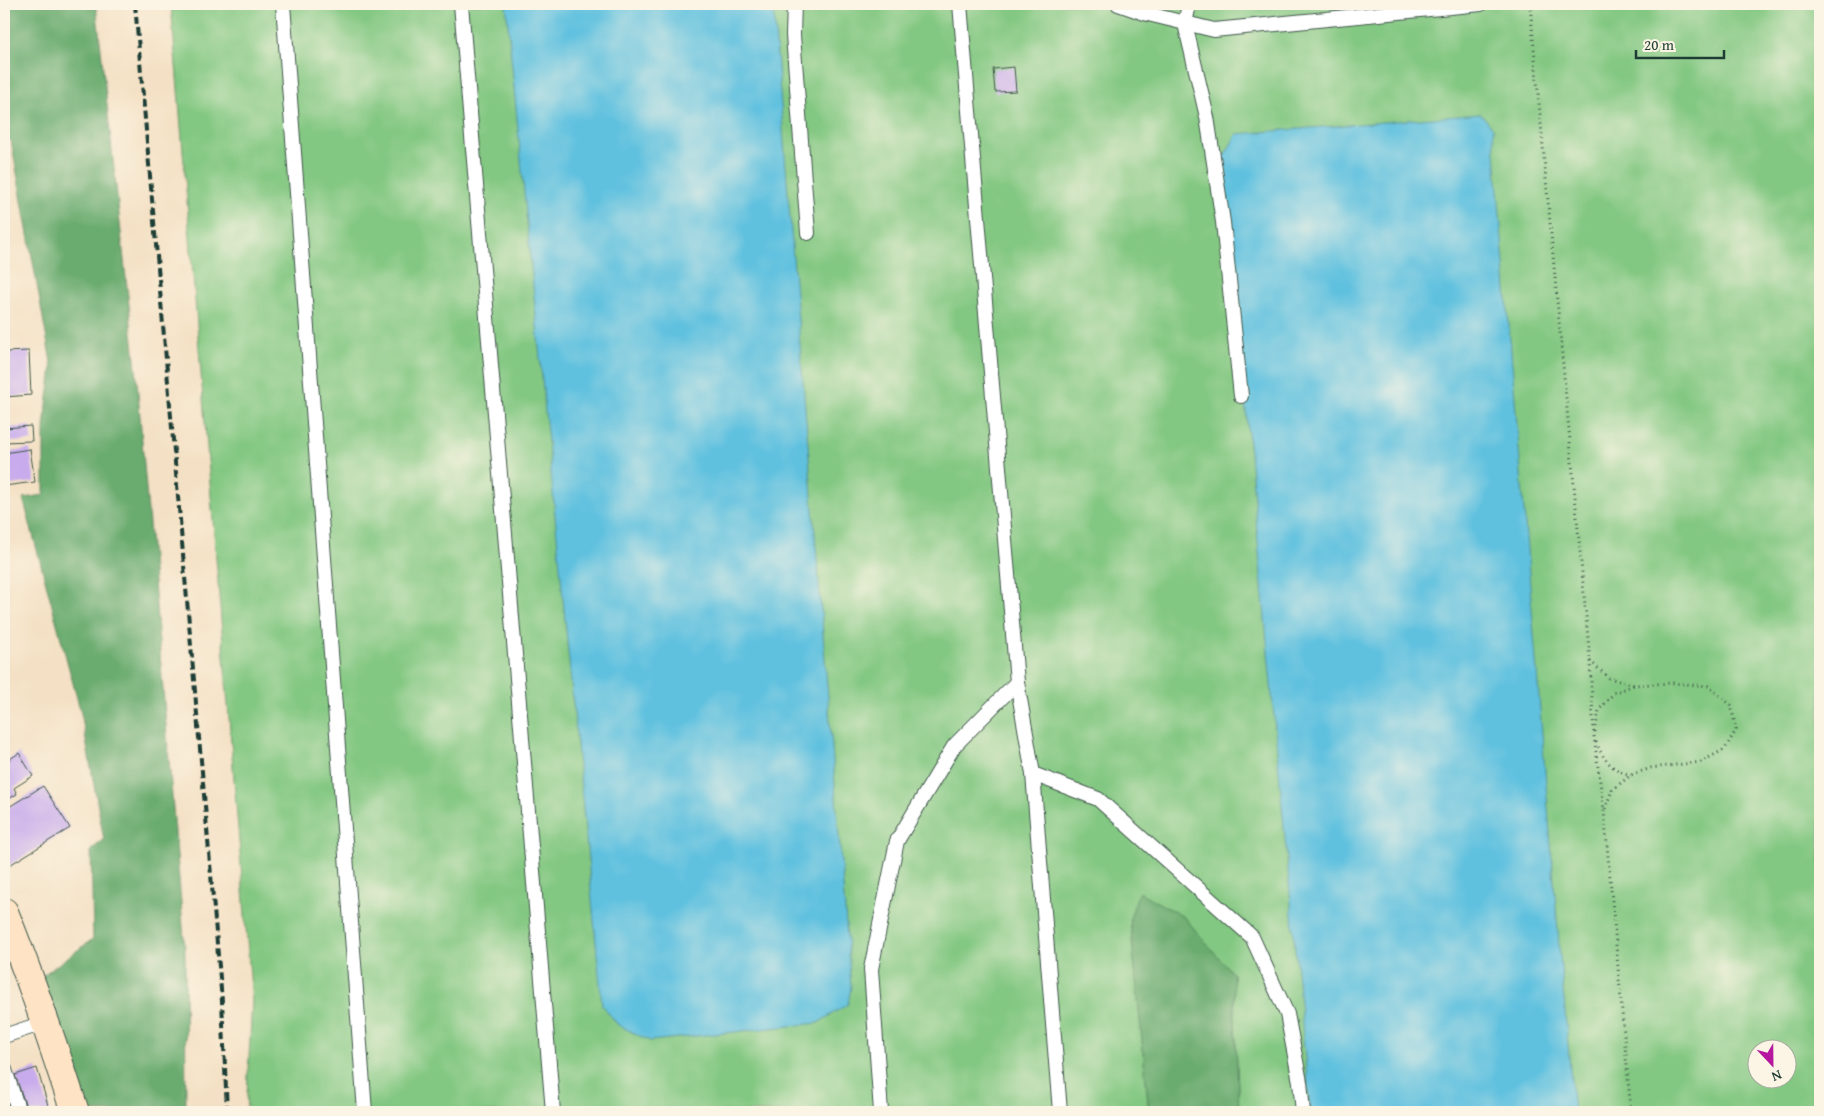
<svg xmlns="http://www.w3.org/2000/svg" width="1824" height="1116" viewBox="0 0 1824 1116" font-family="'Gentium Book Plus',serif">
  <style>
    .green { fill: #83c882; stroke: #51825b; fill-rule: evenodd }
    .forest { fill: #6aac70; stroke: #447452 }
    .water { fill: #61c1df; stroke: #407f8a }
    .building { fill: #c7abec }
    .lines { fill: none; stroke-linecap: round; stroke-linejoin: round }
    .service-casing { stroke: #3f564a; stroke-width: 16 }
    .secondary-casing { stroke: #3f564a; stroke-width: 30 }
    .path { stroke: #3f564a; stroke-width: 3; stroke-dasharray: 1 4; stroke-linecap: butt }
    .service { stroke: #fff; stroke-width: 14 }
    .secondary { stroke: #fee4c5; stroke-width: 28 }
    .rail { stroke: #1f3d34; stroke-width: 4; stroke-dasharray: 8 4; stroke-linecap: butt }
  </style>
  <rect width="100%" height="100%" fill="#fcf5e5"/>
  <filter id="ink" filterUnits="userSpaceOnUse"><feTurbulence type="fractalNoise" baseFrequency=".02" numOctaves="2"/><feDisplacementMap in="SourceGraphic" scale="10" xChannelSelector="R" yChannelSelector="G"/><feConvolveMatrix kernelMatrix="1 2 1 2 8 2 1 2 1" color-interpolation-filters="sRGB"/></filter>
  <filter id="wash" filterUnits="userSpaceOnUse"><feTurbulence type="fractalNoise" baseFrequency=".0096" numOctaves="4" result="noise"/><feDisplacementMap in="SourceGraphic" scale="20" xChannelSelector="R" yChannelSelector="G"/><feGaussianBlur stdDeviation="1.12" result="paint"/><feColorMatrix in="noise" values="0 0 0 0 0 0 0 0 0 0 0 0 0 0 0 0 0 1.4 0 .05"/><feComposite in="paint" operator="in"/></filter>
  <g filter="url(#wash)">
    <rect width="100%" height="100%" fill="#f4e1c5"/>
    <!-- green -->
    <path class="green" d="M 171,4 L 1820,4 L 1820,1112 L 1239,1112 L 1233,974 L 1130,918 L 1149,1112 L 246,1112 L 252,1001 ZM 1756,1048 L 1786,1048 L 1786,1078 L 1756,1078 Z"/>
    <!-- forest -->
    <g class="forest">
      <polygon points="4,4 96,4 136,369 185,950 186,1112 80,1112 36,980 93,939 91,850 104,840 81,713 23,498 44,495 44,427 52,368 11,140 4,140"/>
      <polygon points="1139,892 1184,917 1233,974 1239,1112 1149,1112 1130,918"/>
    </g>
    <!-- water -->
    <g class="water">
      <polygon points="506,4 773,4 851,987 848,1004 818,1023 650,1041 618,1025 602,1005"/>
      <polygon points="1481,114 1493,128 1559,944 1574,1112 1310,1112 1223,158 1237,134"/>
    </g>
    <g id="blocks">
      <!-- building -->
      <g class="building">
        <polygon points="1014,67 1016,91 995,92 993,69"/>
        <polygon points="29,351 31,395 4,397 4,352"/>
        <polygon points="31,426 32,441 4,442 4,428"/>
        <polygon points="30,449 35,482 4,486 4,453"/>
        <polygon points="19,753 33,776 14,788 17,794 4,802 4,763"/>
        <polygon points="43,786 70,828 8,866 4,859 4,810"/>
        <polygon points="37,1068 50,1112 28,1112 15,1075"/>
        <polygon points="4,1091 11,1112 4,1112"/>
      </g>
    </g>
  </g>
  <g filter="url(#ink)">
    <use href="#blocks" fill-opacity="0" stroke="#3f564a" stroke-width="1"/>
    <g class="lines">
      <!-- service casing -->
      <g class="service-casing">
        <g id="service">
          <polyline points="283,4 365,1112"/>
          <polyline points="461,4 553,1112"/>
          <polyline points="794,4 793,35 808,233"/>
          <polyline points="960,4 1017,682 1033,774 1060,1112"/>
          <polyline points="1118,4 1144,13 1214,30 1481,4"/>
          <polyline points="1189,4 1185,24 1207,117 1223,222 1241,396"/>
          <polyline points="1033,774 1098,799 1252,937 1287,1014 1300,1082 1303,1112"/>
          <polyline points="4,1036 46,1022"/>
          <polyline points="4,1067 18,1109"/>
          <polyline points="881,1112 871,969 897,841 954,746 1017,682"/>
        </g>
      </g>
      <!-- secondary casing -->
      <g class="secondary-casing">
        <path id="secondary" d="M 4,912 C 31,978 53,1044 75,1112"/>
      </g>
      <!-- path -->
      <g class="path">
        <polyline points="1530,4 1590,660 1594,737 1604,811 1631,1112"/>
        <polyline points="1590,661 1609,678 1635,685 1673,683 1708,686 1731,705 1736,730 1725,749 1701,762 1651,768 1631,775 1612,790 1605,809"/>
        <polyline points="1595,732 1599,710 1614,693 1634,685"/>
        <path d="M 1596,742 C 1604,760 1611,770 1631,775"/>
      </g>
      <!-- service -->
      <use href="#service" class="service"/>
      <!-- secondary -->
      <use href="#secondary" class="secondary"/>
      <!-- rail -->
      <polyline class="rail" points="135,4 222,1001 227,1112"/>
    </g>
  </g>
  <!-- margin -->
  <rect width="1824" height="1116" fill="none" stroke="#fcf5e5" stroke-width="20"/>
  <!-- north arrow -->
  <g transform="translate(1772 1064) rotate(158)"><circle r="24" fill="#fcf5e5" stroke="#a4ab9e"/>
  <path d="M0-4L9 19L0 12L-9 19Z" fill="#b5179e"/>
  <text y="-8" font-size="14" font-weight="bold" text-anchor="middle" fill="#1f3d34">N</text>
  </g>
  <!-- scale -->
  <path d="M1636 50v8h88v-8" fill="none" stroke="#1f3d34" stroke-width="2.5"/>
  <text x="1644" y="50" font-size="15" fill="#1f3d34" stroke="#fcf5e5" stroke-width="4" paint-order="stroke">20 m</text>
</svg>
